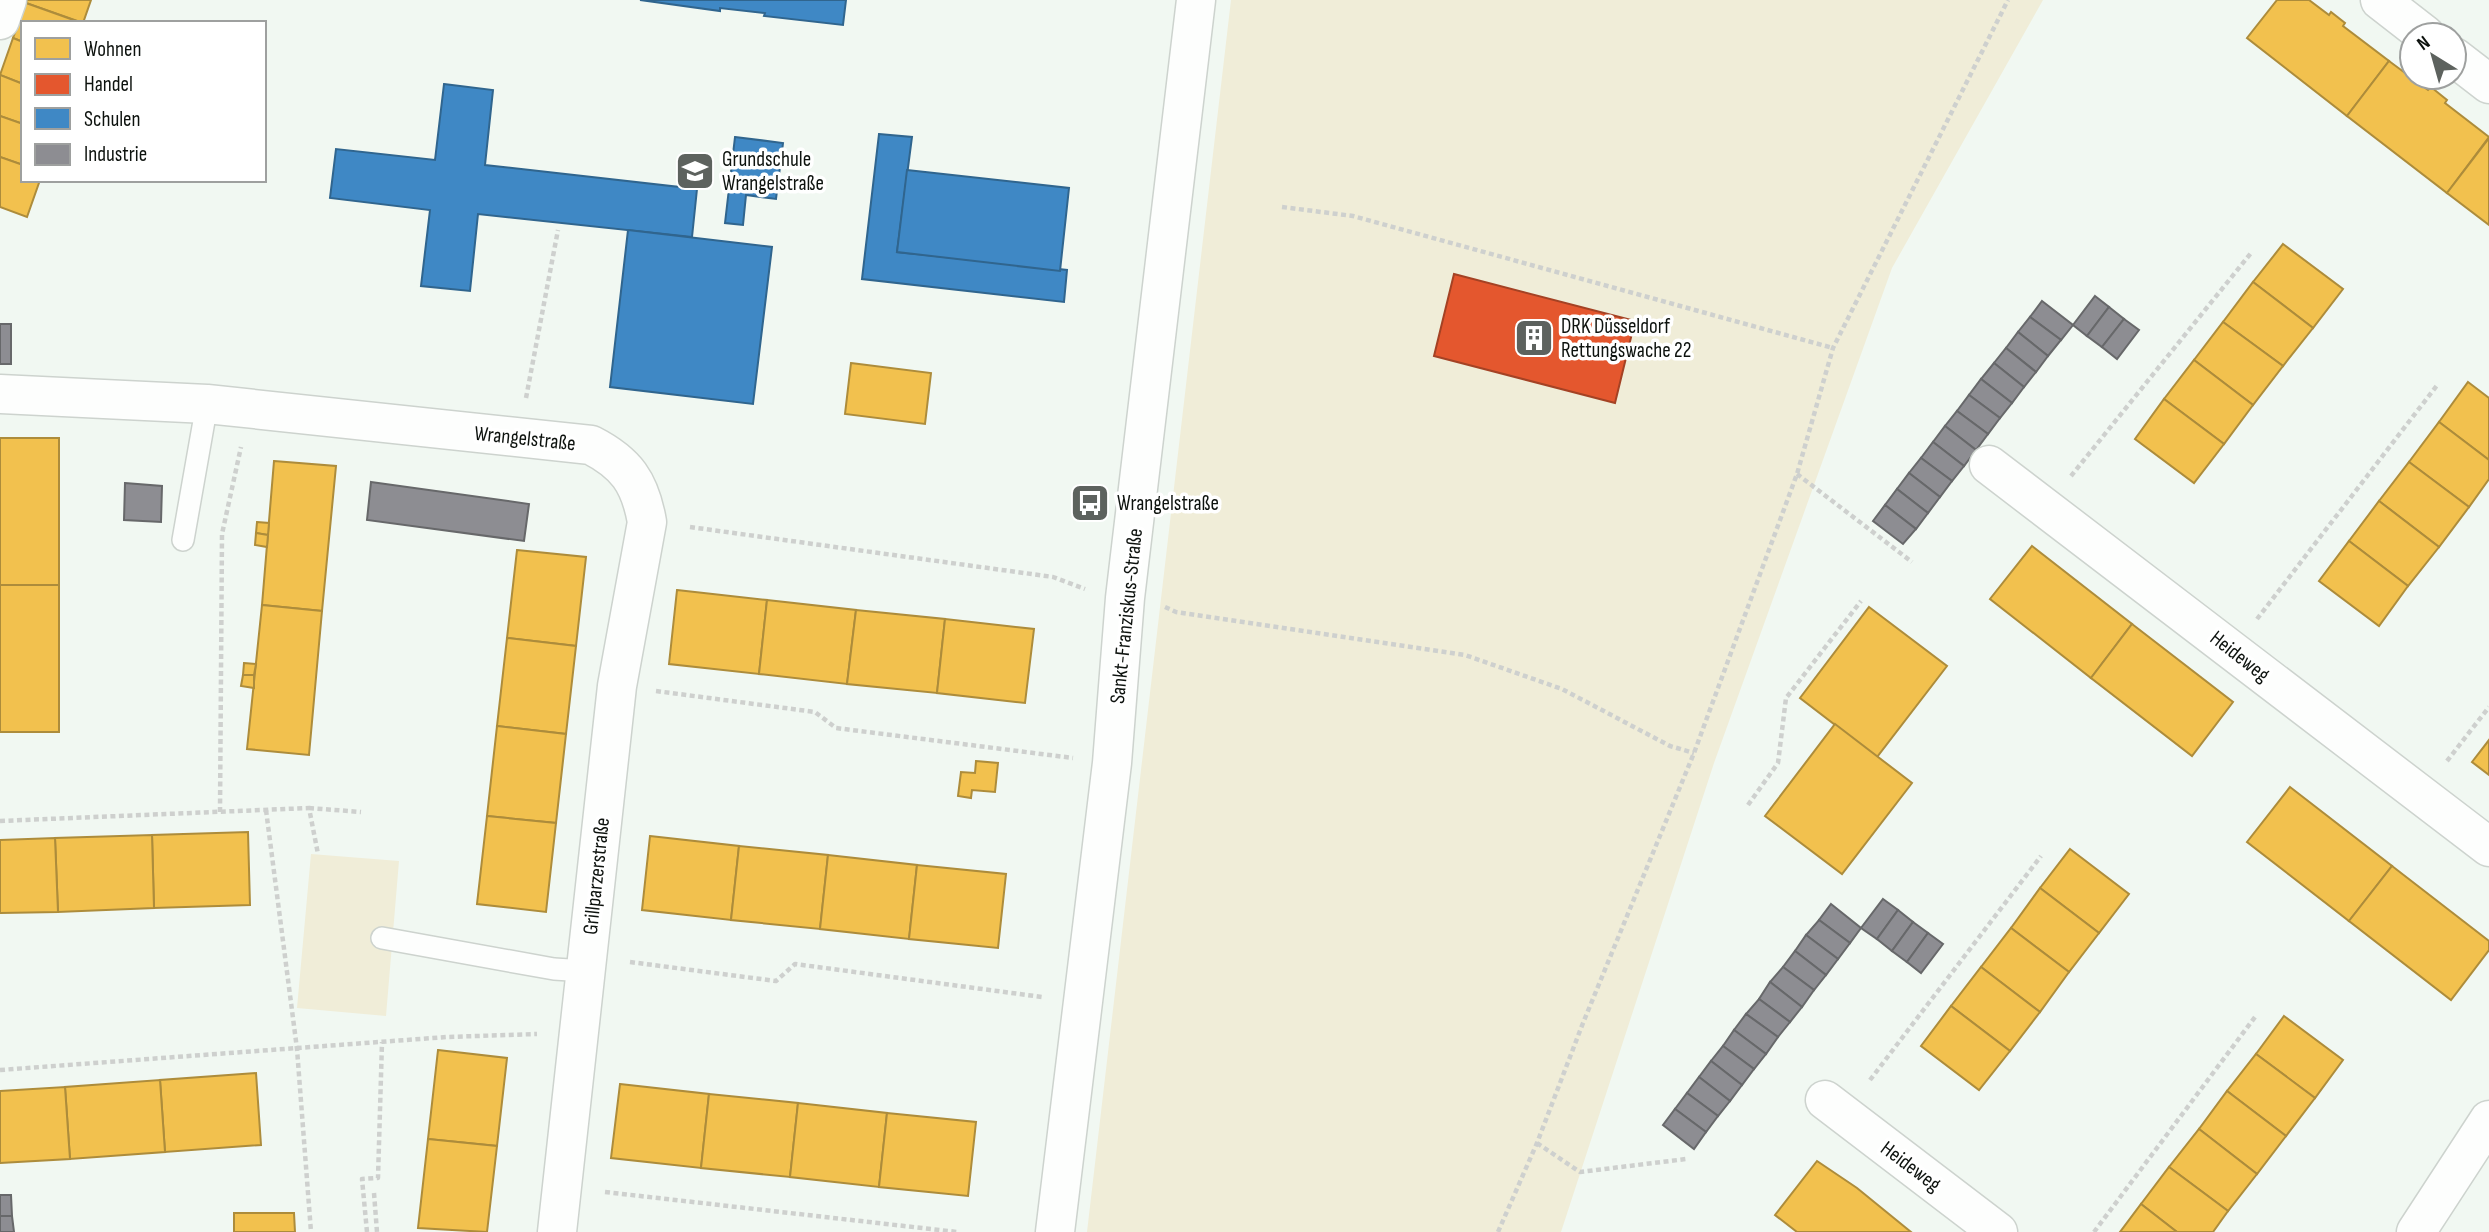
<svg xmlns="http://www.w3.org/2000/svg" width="2489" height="1232" viewBox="0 0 2489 1232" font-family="'Sofia Sans Condensed',sans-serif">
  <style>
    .green { fill: #f0edd8 }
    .homes { fill: #f2c14e; stroke: #ad8c3b; stroke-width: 2 }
    .shops { fill: #e4572e; stroke: #a44224; stroke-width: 2 }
    .schools { fill: #3f88c5; stroke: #30658e; stroke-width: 2 }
    .industry { fill: #8d8d92; stroke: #67686a; stroke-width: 2 }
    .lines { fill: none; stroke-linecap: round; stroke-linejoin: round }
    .lane-casing { stroke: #cdd3ce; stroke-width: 24 }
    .street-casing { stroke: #cdd3ce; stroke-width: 41 }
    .secondary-casing { stroke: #cdd3ce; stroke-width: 41 }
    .path { stroke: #ced0ce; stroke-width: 4.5; stroke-dasharray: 5 3.5; stroke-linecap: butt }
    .lane { stroke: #fdfefd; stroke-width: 21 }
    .street { stroke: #fdfefd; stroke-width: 38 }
    .secondary { stroke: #fdfefd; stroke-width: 38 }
    .labels { text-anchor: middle; stroke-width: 7; stroke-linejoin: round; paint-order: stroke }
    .poi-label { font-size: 21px; fill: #0d120e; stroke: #fff; text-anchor: start }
    .street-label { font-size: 21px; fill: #0d120e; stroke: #fff }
  </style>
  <rect width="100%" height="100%" fill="#f1f8f2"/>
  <!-- green -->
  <g class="green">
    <polygon points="1231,0 2043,0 1892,268 1714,763 1561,1232 1087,1232"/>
    <polygon points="311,854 399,861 386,1016 297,1008"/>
  </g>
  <!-- homes -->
  <g class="homes">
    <polygon points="27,0 91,0 83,23 26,3"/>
    <polygon points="2277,0 2309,0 2329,15 2331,12 2345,23 2343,26 2389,61 2347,116 2247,38"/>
    <polygon points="26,3 82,23 23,23 23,42 13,38"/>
    <polygon points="13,38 23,42 23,84 0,75"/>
    <polygon points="2389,61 2428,90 2431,87 2447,100 2445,103 2489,137 2447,193 2347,116"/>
    <polygon points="0,75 23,84 23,124 0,116"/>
    <polygon points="0,116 23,124 23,165 0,157"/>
    <polygon points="2489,138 2489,225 2447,193"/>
    <polygon points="0,157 23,165 23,180 40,180 27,217 0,207"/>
    <polygon points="2283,244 2343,289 2313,328 2253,282"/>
    <polygon points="2253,282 2313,328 2283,366 2223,322"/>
    <polygon points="2223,322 2283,366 2253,405 2194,360"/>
    <polygon points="2194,360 2253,405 2224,444 2164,399"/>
    <polygon points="851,363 931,373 925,424 845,414"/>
    <polygon points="2468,382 2489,398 2489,460 2439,422"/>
    <polygon points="2164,399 2224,444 2194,483 2135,439"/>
    <polygon points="2439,422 2489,460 2489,479 2469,507 2409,462"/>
    <rect x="0" y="438" width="59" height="147"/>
    <polygon points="274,461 336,466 322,611 262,605"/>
    <polygon points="2409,462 2469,507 2439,547 2379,501"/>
    <polygon points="2379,501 2439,547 2408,586 2349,541"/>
    <polygon points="257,522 269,523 268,535 256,533"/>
    <polygon points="256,533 268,535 267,547 255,545"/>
    <polygon points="2349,541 2408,586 2379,626 2319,581"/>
    <polygon points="2032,546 2132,624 2091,678 1990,599"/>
    <polygon points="517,550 586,557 576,646 507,638"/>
    <rect x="0" y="585" width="59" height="147"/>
    <polygon points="677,590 767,600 759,674 669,664"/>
    <polygon points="767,600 856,610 847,684 759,674"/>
    <polygon points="262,605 322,611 309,755 247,749"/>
    <polygon points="1869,607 1947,666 1877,757 1800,698"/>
    <polygon points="856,610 945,619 937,693 847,684"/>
    <polygon points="945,619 1034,629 1025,703 937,693"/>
    <polygon points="2132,624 2233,702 2192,756 2091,678"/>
    <polygon points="507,638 576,646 566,734 497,726"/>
    <polygon points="244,663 256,664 254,675 243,675"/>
    <polygon points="243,675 254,675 254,688 241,686"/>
    <polygon points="1835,724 1912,783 1842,874 1765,816"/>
    <polygon points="497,726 566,734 556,823 487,816"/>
    <polygon points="2489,740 2489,775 2472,762"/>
    <polygon points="976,761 998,763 995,792 972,790 971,798 958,796 961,772 975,773"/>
    <polygon points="2290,787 2392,866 2349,921 2247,842"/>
    <polygon points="487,816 556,823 546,912 477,904"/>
    <polygon points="248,832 250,905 154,908 152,835"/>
    <polygon points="152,835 154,908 58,912 55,838"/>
    <polygon points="650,836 739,846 731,920 642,910"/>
    <polygon points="55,838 58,912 0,913 0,840"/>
    <polygon points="739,846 828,855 820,929 731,920"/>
    <polygon points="2070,849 2129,894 2099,933 2040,888"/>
    <polygon points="828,855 917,865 909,939 820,929"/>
    <polygon points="917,865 1006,874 998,948 909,939"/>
    <polygon points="2392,866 2489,941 2489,950 2451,1000 2349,921"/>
    <polygon points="2040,888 2099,933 2069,972 2011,928"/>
    <polygon points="2011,928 2069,972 2040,1012 1981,967"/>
    <polygon points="1981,967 2040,1012 2010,1051 1951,1006"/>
    <polygon points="1951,1006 2010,1051 1979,1090 1921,1046"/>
    <polygon points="2284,1016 2343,1060 2315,1098 2256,1054"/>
    <polygon points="438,1050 507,1058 497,1146 428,1139"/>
    <polygon points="2256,1054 2315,1098 2286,1136 2227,1091"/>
    <polygon points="256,1073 261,1145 165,1152 160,1080"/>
    <polygon points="160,1080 165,1152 70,1159 65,1087"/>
    <polygon points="620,1084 709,1094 701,1168 611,1158"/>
    <polygon points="65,1087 70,1159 0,1163 0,1091"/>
    <polygon points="2227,1091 2286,1136 2257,1174 2199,1129"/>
    <polygon points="709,1094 798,1103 790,1177 701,1168"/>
    <polygon points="798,1103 887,1113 879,1187 790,1177"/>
    <polygon points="887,1113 976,1122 968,1196 879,1187"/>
    <polygon points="2199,1129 2257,1174 2228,1211 2169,1167"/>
    <polygon points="428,1139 497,1146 487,1232 418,1228"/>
    <polygon points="1817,1161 1857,1188 1911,1232 1797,1232 1775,1215"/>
    <polygon points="2169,1167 2228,1211 2213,1232 2177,1232 2141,1204"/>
    <polygon points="2141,1204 2177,1232 2120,1232"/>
    <polygon points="234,1213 294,1213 295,1232 234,1232"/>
  </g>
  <!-- shops -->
  <polygon class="shops" points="1454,274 1635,321 1615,403 1434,356"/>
  <!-- schools -->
  <g class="schools">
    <polygon points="640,0 846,0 843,25 764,16 765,13 720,8 720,11"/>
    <polygon points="444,84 493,90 485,165 697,189 692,237 478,214 470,291 421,286 430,210 330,198 336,149 435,160"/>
    <polygon points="879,134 912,137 897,252 1067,270 1064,302 862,279"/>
    <polygon points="735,137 783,143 776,199 746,195 743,225 725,223"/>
    <polygon points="907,170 1069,188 1060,271 897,252"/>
    <polygon points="628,230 772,247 753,404 610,387"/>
  </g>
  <!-- industry -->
  <g class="industry">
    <polygon points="2095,296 2109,307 2087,336 2073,325"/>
    <polygon points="2042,301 2073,325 2061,340 2030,317"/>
    <polygon points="2109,307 2124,319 2102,347 2087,336"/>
    <polygon points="2030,317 2061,340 2048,356 2018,332"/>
    <polygon points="2124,319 2139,330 2117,359 2102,347"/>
    <rect x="0" y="324" width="11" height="40"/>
    <polygon points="2018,332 2048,356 2036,372 2006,348"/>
    <polygon points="2006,348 2036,372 2024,387 1994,363"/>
    <polygon points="1994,363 2024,387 2012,403 1981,379"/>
    <polygon points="1981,379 2012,403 2000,418 1969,395"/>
    <polygon points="1969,395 2000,418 1988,434 1957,411"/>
    <polygon points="1957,411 1988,434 1976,450 1945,426"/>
    <polygon points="1945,426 1976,450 1964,466 1933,442"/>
    <polygon points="1933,442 1964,466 1952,481 1921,458"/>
    <polygon points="1921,458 1952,481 1940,497 1909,473"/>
    <polygon points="1909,473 1940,497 1928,513 1897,489"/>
    <polygon points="371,482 529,504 524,541 367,520"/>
    <polygon points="125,483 162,486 161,522 124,520"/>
    <polygon points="1897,489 1928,513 1916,529 1885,505"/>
    <polygon points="1885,505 1916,529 1903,544 1873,521"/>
    <polygon points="1883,899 1898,910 1877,939 1861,928"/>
    <polygon points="1831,904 1861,928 1850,943 1819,920"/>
    <polygon points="1898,910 1913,922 1892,951 1877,939"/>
    <polygon points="1819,920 1850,943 1838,959 1806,935"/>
    <polygon points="1913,922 1928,933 1907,962 1892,951"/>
    <polygon points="1928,933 1943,944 1921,973 1907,962"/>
    <polygon points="1806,935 1838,959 1826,975 1795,951"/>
    <polygon points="1795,951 1826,975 1814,990 1783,967"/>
    <polygon points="1783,967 1814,990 1802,1007 1770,982"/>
    <polygon points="1770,982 1802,1007 1790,1022 1759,999"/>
    <polygon points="1759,999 1790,1022 1778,1037 1746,1014"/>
    <polygon points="1746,1014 1778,1037 1766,1054 1734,1030"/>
    <polygon points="1734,1030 1766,1054 1754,1069 1723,1046"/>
    <polygon points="1723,1046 1754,1069 1742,1085 1711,1061"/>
    <polygon points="1711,1061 1742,1085 1730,1101 1699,1077"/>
    <polygon points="1699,1077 1730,1101 1718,1116 1687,1093"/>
    <polygon points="1687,1093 1718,1116 1706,1132 1675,1109"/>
    <polygon points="1675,1109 1706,1132 1694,1149 1663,1125"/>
    <polygon points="0,1195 11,1195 12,1216 0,1216"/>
    <polygon points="0,1216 12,1216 14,1232 0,1232"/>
  </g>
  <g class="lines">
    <!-- lane casing -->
    <g class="lane-casing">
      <g id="lane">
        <polyline points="183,540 207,404"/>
        <polyline points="382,938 554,969 586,971"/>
      </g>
    </g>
    <!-- street casing -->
    <g class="street-casing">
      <g id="street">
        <polyline points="2380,0 2425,35"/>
        <polyline points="0,20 7,0"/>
        <polyline points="2454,57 2489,84"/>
        <path d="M 0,394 L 207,404 L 591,445 C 626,463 640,482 647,522 L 617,686 L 557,1232"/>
        <polyline points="1989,465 2489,847"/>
        <polyline points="1825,1100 1998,1232"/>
        <polyline points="2416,1232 2489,1120"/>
      </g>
    </g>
    <!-- secondary casing -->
    <g class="secondary-casing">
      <polyline id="secondary" points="1055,1232 1112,763 1125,598 1196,0"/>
    </g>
    <!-- path -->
    <g class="path">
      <polyline points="1282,207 1353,216 1833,348"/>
      <polyline points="526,398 558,230"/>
      <polyline points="1797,474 1912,562"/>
      <polyline points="2071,476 2251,253"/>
      <polyline points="690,527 1053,577 1085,589"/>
      <polyline points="1165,607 1176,612 1465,655 1562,689 1670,746 1694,753"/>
      <polyline points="2257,619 2438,384"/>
      <polyline points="656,691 815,712 836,728 1073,758"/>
      <polyline points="2447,761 2489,707"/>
      <polyline points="1748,805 1778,763 1786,698 1861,601"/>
      <polyline points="309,808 361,812"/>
      <polyline points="266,810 297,1049 311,1232"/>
      <polyline points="220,812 222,534 241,447"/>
      <polyline points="0,821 309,808 318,854"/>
      <polyline points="630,962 776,981 795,964 1042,997"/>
      <polyline points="0,1070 447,1037 537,1034"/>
      <polyline points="1870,1080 2041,856"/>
      <polyline points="1537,1143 1580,1172 1686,1159"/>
      <polyline points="605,1192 957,1232"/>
      <polyline points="374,1193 377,1232"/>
      <polyline points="367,1232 362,1179 378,1178 382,1042"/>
      <polyline points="1498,1232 1537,1143 1583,1023 1694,753 1797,474 1833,348 2008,0"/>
      <polyline points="2094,1232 2255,1017"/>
    </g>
    <!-- lane -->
    <use href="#lane" class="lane"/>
    <!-- street -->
    <use href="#street" class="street"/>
    <!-- secondary -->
    <use href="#secondary" class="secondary"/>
  </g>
  <!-- icons -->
  <defs>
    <g id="school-square" transform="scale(2.0125)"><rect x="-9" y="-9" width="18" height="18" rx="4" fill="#5d625e" stroke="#fff"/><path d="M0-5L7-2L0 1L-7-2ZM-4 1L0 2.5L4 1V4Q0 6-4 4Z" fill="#fff"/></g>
    <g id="building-square" transform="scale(2.0125)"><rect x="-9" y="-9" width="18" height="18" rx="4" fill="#5d625e" stroke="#fff"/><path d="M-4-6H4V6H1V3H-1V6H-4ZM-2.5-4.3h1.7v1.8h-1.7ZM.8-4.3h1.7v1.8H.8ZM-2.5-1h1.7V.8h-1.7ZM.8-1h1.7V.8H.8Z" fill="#fff"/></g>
    <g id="bus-square" transform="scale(2.0125)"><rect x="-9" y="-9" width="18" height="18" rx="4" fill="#5d625e" stroke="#fff"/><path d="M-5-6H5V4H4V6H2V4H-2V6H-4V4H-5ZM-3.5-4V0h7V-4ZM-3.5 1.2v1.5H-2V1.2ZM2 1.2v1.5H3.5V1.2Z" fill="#fff"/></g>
  </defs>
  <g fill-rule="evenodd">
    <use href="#school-square" x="695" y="171"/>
    <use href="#building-square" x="1534" y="338"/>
    <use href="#bus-square" x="1090" y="503"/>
  </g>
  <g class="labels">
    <!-- poi labels -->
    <g class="poi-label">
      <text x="722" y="166">Grundschule<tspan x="722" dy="24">Wrangelstraße</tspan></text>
      <text x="1561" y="333">DRK Düsseldorf<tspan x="1561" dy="24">Rettungswache 22</tspan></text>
      <text x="1117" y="510">Wrangelstraße</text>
    </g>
    <!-- street labels -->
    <g class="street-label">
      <text transform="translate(525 438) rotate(6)" y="7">Wrangelstraße</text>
      <text transform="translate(1126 616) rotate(-84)" y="7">Sankt-Franziskus-Straße</text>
      <text transform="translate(2240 656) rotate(38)" y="7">Heideweg</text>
      <text transform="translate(596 876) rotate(-84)" y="7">Grillparzerstraße</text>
      <text transform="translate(1911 1166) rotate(37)" y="7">Heideweg</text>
    </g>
  </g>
  <!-- legend -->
  <rect x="21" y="21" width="245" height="161" fill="#ffffff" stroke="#9ea09f" stroke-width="2"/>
  <rect x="35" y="38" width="35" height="21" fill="#f2c14e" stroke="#9ea09f" stroke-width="2"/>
  <text x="84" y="56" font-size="21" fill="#0d120e">Wohnen</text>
  <rect x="35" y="74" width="35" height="21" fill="#e4572e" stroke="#9ea09f" stroke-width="2"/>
  <text x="84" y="91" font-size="21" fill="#0d120e">Handel</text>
  <rect x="35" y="108" width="35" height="21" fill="#3f88c5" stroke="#9ea09f" stroke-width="2"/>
  <text x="84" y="126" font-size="21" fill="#0d120e">Schulen</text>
  <rect x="35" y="144" width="35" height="21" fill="#8d8d92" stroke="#9ea09f" stroke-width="2"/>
  <text x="84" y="161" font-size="21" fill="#0d120e">Industrie</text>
  <!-- north arrow -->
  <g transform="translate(2433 56) rotate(323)"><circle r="33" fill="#ffffff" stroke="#9ea09f" stroke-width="2"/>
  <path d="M0-5L12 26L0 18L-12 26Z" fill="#5d625e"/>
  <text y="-10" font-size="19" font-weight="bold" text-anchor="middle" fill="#0d120e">N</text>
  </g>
</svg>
